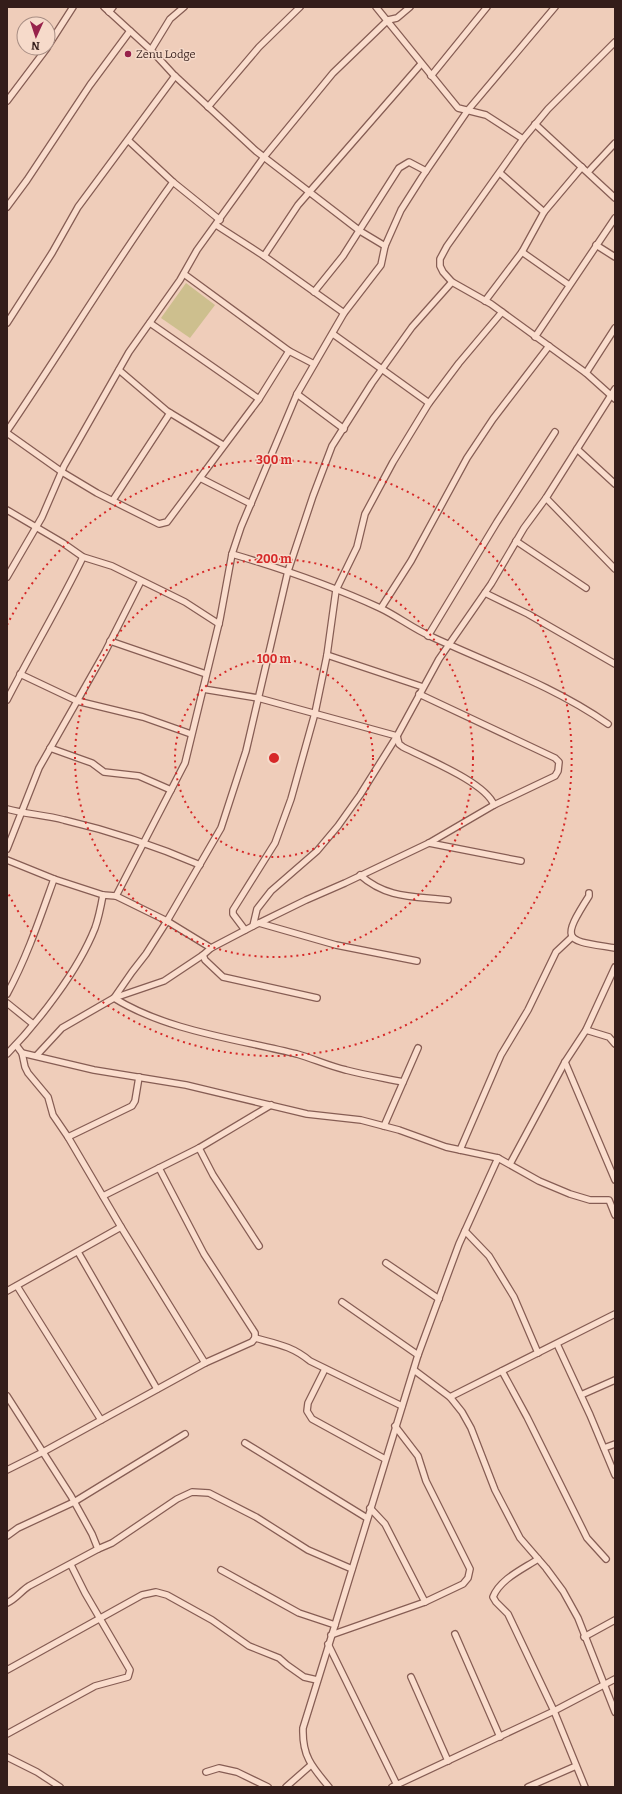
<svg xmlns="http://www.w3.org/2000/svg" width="622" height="1794" viewBox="0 0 622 1794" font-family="Bitter,serif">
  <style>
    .green { fill: #cdbf8e }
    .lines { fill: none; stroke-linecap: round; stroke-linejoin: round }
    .street-casing { stroke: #865d54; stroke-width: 8 }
    .street { stroke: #faddcd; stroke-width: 5.5 }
    .ring { fill: none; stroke: #d62828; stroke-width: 2; stroke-dasharray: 2 4 }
    .poi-dot { fill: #97224b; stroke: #f6daca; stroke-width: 1.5 }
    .labels { text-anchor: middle; stroke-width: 3; stroke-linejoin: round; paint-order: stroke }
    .poi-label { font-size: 11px; fill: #341d1a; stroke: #f6daca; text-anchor: start }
    .centre { fill: #d62828; stroke: #f6daca; stroke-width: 2 }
    .ring-label { font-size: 12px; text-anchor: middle; font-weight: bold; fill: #d62828; stroke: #f6daca; stroke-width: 3; stroke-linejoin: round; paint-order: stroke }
  </style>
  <rect width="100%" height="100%" fill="#efcdba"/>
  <!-- green -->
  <polygon class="green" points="186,283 215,305 190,338 161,318"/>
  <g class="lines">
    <!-- street casing -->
    <g class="street-casing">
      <g id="street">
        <polyline points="104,7 151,50 174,75 256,151 360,231 385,246"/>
        <polyline points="376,7 458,108 486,115 523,139"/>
        <polyline points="109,12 113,7"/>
        <polyline points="615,42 548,109 523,139 447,246 440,259 440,266 443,272 452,282 491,304 586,373 615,399"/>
        <polyline points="48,46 73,7"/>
        <polyline points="151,50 170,19 184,7"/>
        <polyline points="431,76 487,7"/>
        <polyline points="7,101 47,48"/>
        <polyline points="208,107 259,47 300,7"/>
        <polyline points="535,124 615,198"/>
        <polyline points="129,141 173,182 220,220"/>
        <polyline points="588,172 615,143"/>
        <polyline points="500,173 544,212"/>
        <polyline points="7,207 27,180 90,85 130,31"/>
        <polyline points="216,225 264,256 344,313"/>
        <polyline points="596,245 615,257"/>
        <polyline points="522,252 569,285"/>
        <polyline points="264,256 298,205 421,64"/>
        <polyline points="184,274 289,351 314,364"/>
        <polyline points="314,292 343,256 399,168 409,162 426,171"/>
        <polyline points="485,301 522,252 544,212 582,167"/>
        <polyline points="7,323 52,253 78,207 175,76"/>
        <polyline points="150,323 259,399"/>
        <polyline points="333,334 429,403"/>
        <polyline points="535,337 615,218"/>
        <polyline points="119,370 167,411 223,445"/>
        <polyline points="586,373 615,328"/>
        <polyline points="297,394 344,429"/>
        <path d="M 7,431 C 63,349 114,263 173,182"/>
        <polyline points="7,433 62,472 97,493 159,524 167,522 170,518 259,399 289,351"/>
        <polyline points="577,449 615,484"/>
        <polyline points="200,478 251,504"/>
        <polyline points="546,498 615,569"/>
        <polyline points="113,500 170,413"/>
        <polyline points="7,510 63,543 83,557 112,566 185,602 219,624"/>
        <polyline points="516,541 586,588"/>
        <path d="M 232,554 C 283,569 332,586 380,608 C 397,616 412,628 430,636 C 490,664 554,686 608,724"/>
        <polyline points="7,577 42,517 64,466 129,352 180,280 197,250 264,157 333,73 388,20 397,18 410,7"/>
        <polyline points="485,593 528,614 615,664"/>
        <polyline points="381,608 411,561 467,458 493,419 549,346"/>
        <polyline points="428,636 497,522 555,432"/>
        <polyline points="110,641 206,674"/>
        <polyline points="327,655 423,687"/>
        <polyline points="20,674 77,701 143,717 191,734"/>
        <path d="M 203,689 L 258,698 L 397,736 L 399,744 L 403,747 C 426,759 485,782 494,805"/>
        <path d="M 7,700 C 32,651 60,605 83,557"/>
        <polyline points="50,748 92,763 104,772 139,776 171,790"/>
        <path d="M 7,809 C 25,814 45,815 64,820 C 111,831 156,846 200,865"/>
        <polyline points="429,843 521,861"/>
        <polyline points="7,849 39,768 105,652 141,581"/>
        <polyline points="7,860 54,879 103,895 116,896 167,921 211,948"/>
        <path d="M 360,875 C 387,899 414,896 448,900"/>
        <path d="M 589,893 L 589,896 C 559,943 566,940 615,948"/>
        <polyline points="116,896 185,763 220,619 232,554 241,527 297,394 344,313 381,265 385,246 401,210 422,177 468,110 555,7"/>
        <polyline points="259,923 336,945 417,961"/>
        <polyline points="253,926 306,900 345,883 429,843 494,805 555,776 558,771 559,762 555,758 419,694"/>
        <polyline points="245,930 233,914 233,910 275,843 291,799 315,713 327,655 336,590 357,547 365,514 393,462 429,403 459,363 502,312"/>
        <polyline points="203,955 205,960 223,977 317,998"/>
        <path d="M 7,994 C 27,957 40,918 54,879"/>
        <polyline points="7,1003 33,1024"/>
        <polyline points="586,1030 609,1037 615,1044"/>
        <polyline points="16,1045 22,1053 94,1070 186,1085 307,1114 361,1120 399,1130 446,1147 498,1158 539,1181 570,1194 590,1200 609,1200 615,1215"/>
        <polyline points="22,1053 25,1067 28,1073 48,1097 53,1115 68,1137 121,1227 205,1363"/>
        <path d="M 7,1054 C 39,1021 78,971 95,928 C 99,917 101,906 103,895"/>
        <polyline points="37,1055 62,1028 114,998 164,981 203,955 211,948 253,926 257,909 271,891 317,851 338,826 360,795 397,736 439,659 491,584 524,528 546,498 615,389"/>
        <polyline points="565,1062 615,1180"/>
        <path d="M 403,1082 C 384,1078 365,1075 346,1070 C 329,1066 314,1059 297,1054 C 237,1039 167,1031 114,998 L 132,972 L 146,954 L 167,921 L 221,828 L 246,751 L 288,571 L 313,496 L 332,446 L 372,383 L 412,327 L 452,282"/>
        <polyline points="384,1126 418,1048"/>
        <polyline points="68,1137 132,1106 135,1101 139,1077"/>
        <polyline points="199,1148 213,1175 259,1246"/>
        <polyline points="460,1150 501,1055 528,1010 556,952 572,937"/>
        <polyline points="510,1164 565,1062 586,1030 615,967"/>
        <polyline points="103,1196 199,1148 271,1105"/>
        <polyline points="465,1231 489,1256 514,1297 538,1353"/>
        <polyline points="78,1252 157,1389"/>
        <polyline points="386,1263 439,1299"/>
        <polyline points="17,1286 101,1420"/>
        <polyline points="7,1291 121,1227"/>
        <polyline points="342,1302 418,1355"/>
        <path d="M 255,1338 C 277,1344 292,1346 310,1361 L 402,1406"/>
        <polyline points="557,1344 590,1415 615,1475"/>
        <polyline points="325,1369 308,1403 307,1411 312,1419 385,1459"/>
        <polyline points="414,1370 450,1397 462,1412 471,1428 495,1490 520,1538 546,1568 563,1591 578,1618 615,1712"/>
        <polyline points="502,1371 527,1417 587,1538 606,1559"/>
        <polyline points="581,1395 615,1380"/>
        <path d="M 7,1396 L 71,1496 L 92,1534 L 98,1549 L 29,1586 C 21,1591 16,1599 7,1603"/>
        <polyline points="450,1397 615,1314"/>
        <polyline points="245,1443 367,1518"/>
        <polyline points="604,1448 615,1444"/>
        <polyline points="7,1470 43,1452 205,1363 252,1342 255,1338 255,1333 204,1254 159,1168"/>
        <polyline points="370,1508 385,1524 425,1602"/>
        <polyline points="7,1536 18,1528 74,1502 185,1434"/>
        <polyline points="98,1549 112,1543 177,1499 192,1492 209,1493 256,1517 308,1550 352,1569"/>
        <path d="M 538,1559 C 523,1569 500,1579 493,1597 L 496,1602 L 508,1614 L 554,1711 L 585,1787"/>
        <polyline points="221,1570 299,1613 335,1625 418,1355 459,1244 498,1158"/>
        <polyline points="455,1634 500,1737"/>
        <polyline points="331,1635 425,1602 463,1584 468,1578 470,1569 426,1481 418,1456 395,1426"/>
        <polyline points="584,1637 615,1620"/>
        <polyline points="328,1644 397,1785"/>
        <polyline points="7,1670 142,1595 156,1592 167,1595 212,1620 249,1646 279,1658 287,1665 304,1677 317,1680"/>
        <polyline points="411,1677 448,1761"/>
        <polyline points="7,1734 95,1686 128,1677 130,1670 85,1593 71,1565"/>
        <polyline points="7,1757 37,1772 60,1787"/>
        <polyline points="206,1772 219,1768 237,1772 268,1787"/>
        <polyline points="286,1787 311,1765"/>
        <path d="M 329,1787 C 312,1767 302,1756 303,1728 L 335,1625"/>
        <polyline points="392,1787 554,1711 615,1679"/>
        <polyline points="528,1787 576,1766"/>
      </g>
    </g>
    <!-- street -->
    <use href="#street" class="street"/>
  </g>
  <!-- distance rings -->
  <g class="ring">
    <circle cx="274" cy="758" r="99"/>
    <circle cx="274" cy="758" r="199"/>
    <path d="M7 625A298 298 0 1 1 7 891"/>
  </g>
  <!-- markers -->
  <circle class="poi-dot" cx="128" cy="54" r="4"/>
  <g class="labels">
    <!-- poi labels -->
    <g class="poi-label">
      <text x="136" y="58">Zenu Lodge</text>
    </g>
  </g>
  <circle cx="274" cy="758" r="6" class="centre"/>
  <g class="ring-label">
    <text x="274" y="464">300 m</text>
    <text x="274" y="563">200 m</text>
    <text x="274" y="663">100 m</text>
  </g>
  <!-- border -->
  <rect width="622" height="1794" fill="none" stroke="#341d1a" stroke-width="16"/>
  <!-- north arrow -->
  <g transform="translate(36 36) rotate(183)"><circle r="19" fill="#f6daca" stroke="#a88e84"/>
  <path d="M0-3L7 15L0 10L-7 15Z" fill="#97224b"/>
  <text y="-6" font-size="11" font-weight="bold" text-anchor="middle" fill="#341d1a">N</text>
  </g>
</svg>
